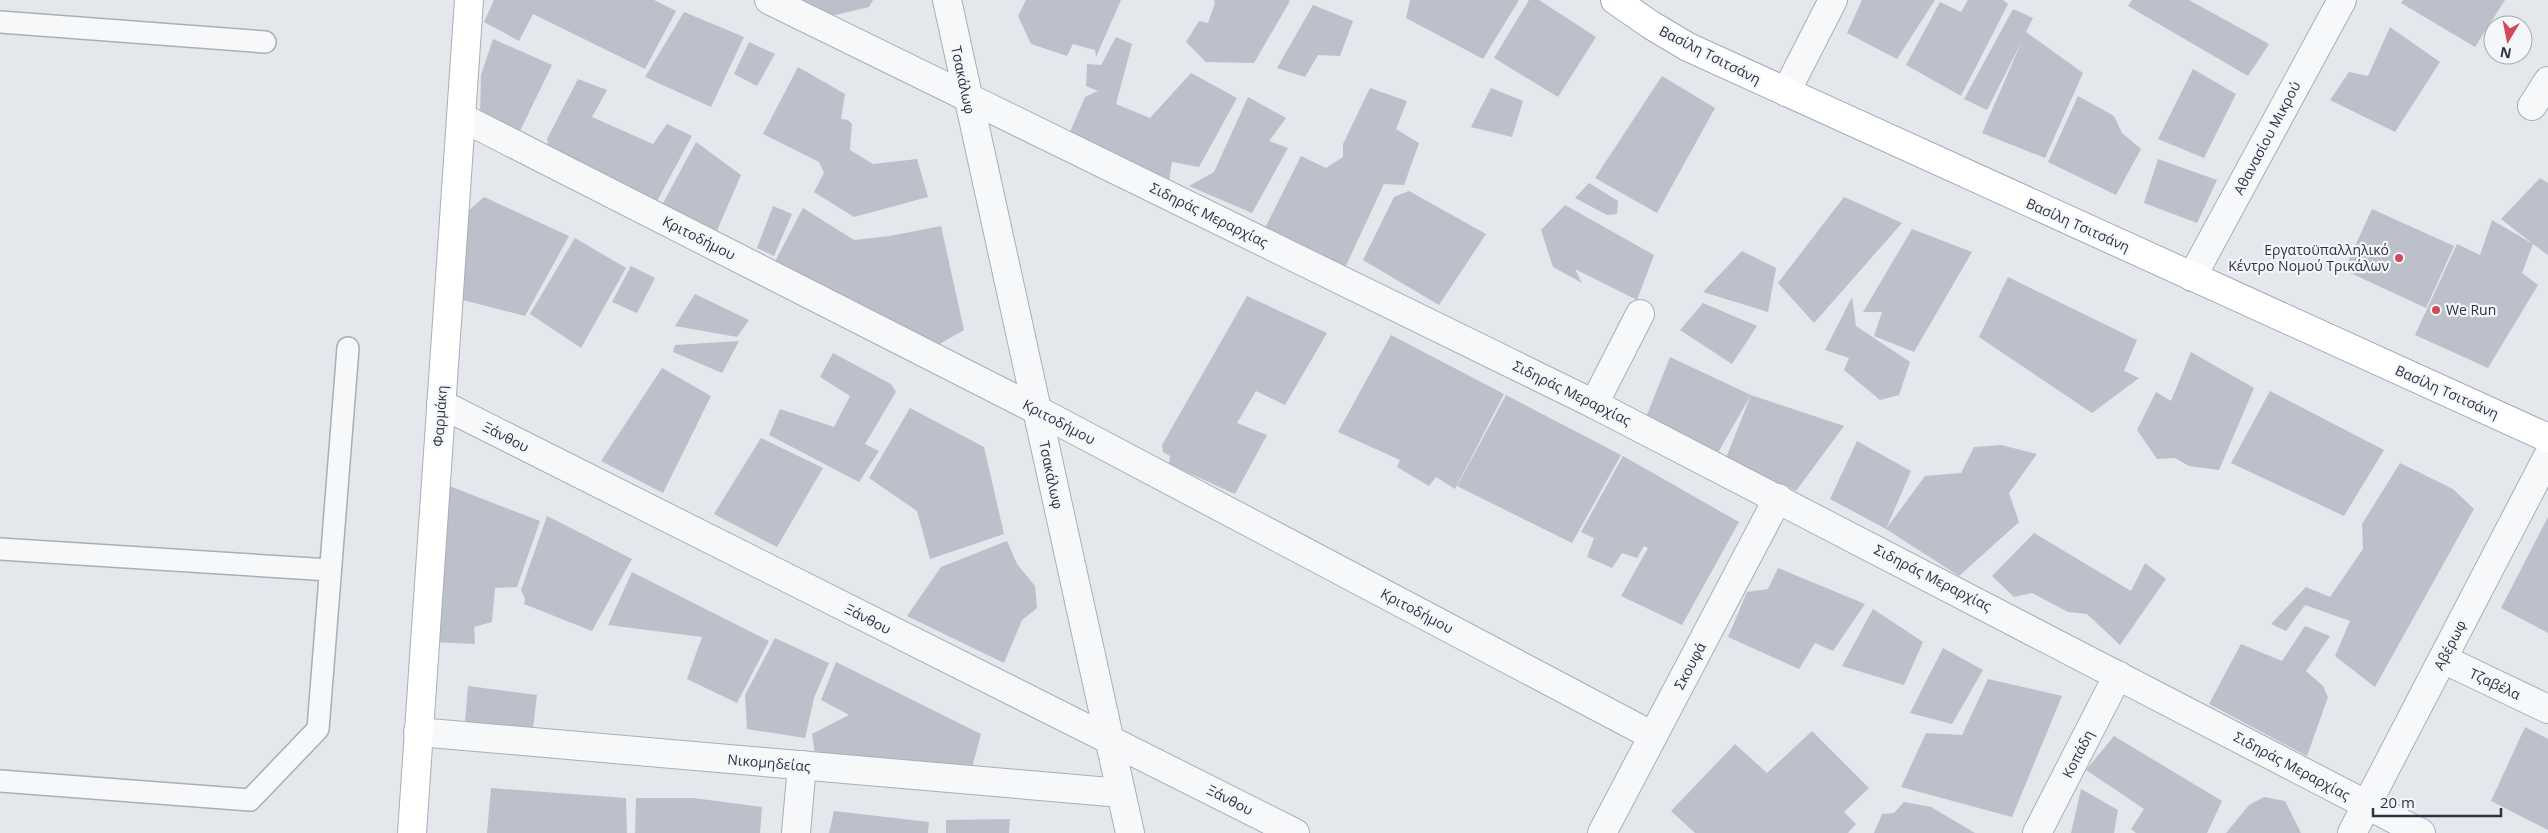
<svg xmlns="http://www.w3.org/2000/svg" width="2548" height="833" viewBox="0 0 2548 833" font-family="'Open Sans',sans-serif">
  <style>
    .building { fill: #bbc0ca }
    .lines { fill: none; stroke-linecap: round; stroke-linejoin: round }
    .lane-casing { stroke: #a9aeb7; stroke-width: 24 }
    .street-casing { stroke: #a9aeb7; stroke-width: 30 }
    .secondary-casing { stroke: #a9aeb7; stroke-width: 30 }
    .primary-casing { stroke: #a3abb8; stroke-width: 30 }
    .lane { stroke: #f7f8fa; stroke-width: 21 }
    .street { stroke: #f7f8fa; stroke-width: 28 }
    .secondary { stroke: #fff; stroke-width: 28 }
    .primary { stroke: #fff; stroke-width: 28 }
    .poi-dot { fill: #d1495b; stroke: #f4f6f9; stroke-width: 2 }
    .labels { text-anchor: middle; stroke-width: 4.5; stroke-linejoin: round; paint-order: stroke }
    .street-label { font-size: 14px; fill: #2b3445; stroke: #f4f6f9 }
    .poi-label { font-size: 14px; fill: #2b3445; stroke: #f4f6f9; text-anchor: end }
  </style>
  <rect width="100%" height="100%" fill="#e4e7ec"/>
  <!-- building -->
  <g class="building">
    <polygon points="494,0 654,0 676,11 645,69 533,14 519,41 484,22"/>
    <polygon points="797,0 873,0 869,7 831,16"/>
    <polygon points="1026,0 1121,0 1096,57 1095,50 1073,44 1067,56 1031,44 1018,16"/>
    <polygon points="1214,0 1288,0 1290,1 1254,63 1206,62 1186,42 1199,21 1208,23 1215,3"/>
    <polygon points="1410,0 1519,0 1483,59 1406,18"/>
    <polygon points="1529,0 1539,0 1596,37 1558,97 1494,58"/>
    <polygon points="1862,0 1935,0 1897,59 1847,33"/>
    <polygon points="1968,0 2003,0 2008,4 1961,96 1906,65 1940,2 1961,12"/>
    <polygon points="2132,0 2189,0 2269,44 2248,76 2128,6"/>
    <polygon points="2403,0 2505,0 2475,47 2401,3"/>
    <polygon points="1313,5 1353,21 1340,56 1318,55 1305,77 1277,68"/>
    <polygon points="2013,9 2033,18 2026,32 2083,73 2045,158 1982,133 2022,41 1987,110 1964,99"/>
    <polygon points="684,12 744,37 711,107 645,77"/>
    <polygon points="2390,27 2440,62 2395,132 2330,100 2349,72 2368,76"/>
    <polygon points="1116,37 1132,44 1116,104 1150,118 1191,73 1237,98 1199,167 1172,162 1169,181 1070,132 1085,97 1098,91 1086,86 1087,64 1101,65"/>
    <polygon points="493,39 552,65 518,135 480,117 481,75"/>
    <polygon points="749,42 775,54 757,86 734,74"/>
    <polygon points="798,67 845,94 841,119 848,120 852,124 850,150 873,164 917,159 928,197 854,217 814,192 824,173 819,162 763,134"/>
    <polygon points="2193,69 2236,94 2204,158 2158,139"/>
    <polygon points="1662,76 1715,108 1657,213 1595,178"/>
    <polygon points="578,79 607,90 592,117 653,144 667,124 692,136 657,201 648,203 550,154 547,139"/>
    <polygon points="1370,88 1407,101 1396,129 1419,143 1404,185 1384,184 1344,270 1263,232 1301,156 1326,168 1343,157 1343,144"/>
    <polygon points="1491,88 1523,101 1512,137 1471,127"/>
    <polygon points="2078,96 2114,116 2122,133 2141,149 2116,195 2048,162"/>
    <polygon points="1248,97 1286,118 1269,141 1288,148 1252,213 1189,186 1214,172"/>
    <polygon points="696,142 741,175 715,235 661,207"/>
    <polygon points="2158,159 2217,180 2197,223 2144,203"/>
    <polygon points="2540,178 2548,183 2548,255 2533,244 2522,273 2538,285 2488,368 2415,335 2457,244 2480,255 2492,220 2533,244 2501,219"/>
    <polygon points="1589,183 1618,201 1617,214 1607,215 1575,198"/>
    <polygon points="1409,191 1486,234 1439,305 1363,260 1394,197"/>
    <polygon points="484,197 569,236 525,316 459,299 465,214"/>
    <polygon points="1844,197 1902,223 1814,323 1778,283"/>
    <polygon points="1565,205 1654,255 1637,300 1575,269 1582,283 1553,267 1541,230"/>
    <polygon points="773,206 792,214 774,256 757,248"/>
    <polygon points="803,208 854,240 890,236 941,226 964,330 931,349 770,271"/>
    <polygon points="2372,209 2454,246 2426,308 2344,270"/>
    <polygon points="1912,229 1972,252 1914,352 1874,336 1882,312 1863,312"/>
    <polygon points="575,238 626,268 581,348 530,314"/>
    <polygon points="1742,251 1776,268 1768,312 1703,292"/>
    <polygon points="631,266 655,278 637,313 612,302"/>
    <polygon points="2008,277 2137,340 2124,371 2139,378 2092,413 1979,337"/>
    <polygon points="695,294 749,320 737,337 675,326"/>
    <polygon points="1247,296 1327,333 1285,405 1256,391 1237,423 1267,435 1235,494 1169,464 1170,456 1163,452 1162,445"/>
    <polygon points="1852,297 1856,326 1910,362 1899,395 1880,400 1844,370 1849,358 1825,350"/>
    <polygon points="1703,303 1757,326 1732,364 1680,330"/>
    <polygon points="1391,335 1504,394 1455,489 1436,477 1429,486 1397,467 1400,460 1338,432"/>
    <polygon points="739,341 722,373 673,352 675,345"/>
    <polygon points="2191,352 2254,388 2219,470 2189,466 2175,458 2157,459 2137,430 2156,392 2171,401"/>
    <polygon points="833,353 891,384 896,392 865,444 879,451 859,482 769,435 780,409 834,427 850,396 820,377"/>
    <polygon points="1670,357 1751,395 1844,426 1796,491 1726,458 1751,395 1716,456 1645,420"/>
    <polygon points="662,368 711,396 663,493 601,461"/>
    <polygon points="2270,391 2384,450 2344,516 2231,463"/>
    <polygon points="1506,395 1621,455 1572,543 1457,486"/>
    <polygon points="910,408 984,447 1004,534 930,559 917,511 869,478"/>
    <polygon points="761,438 823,468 777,547 714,514"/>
    <polygon points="1857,441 1911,471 1886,529 1925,476 1961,473 1974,447 2001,445 2037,454 2009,493 2019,522 1959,576 1886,529 1830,499"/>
    <polygon points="1623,456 1739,522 1682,625 1621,596 1648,548 1644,546 1637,558 1622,553 1612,568 1587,557 1594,538 1581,532"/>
    <polygon points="2400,463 2453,489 2474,509 2375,687 2335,656 2350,621 2305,605 2286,631 2271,624 2306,587 2330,597 2363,549 2362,524"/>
    <polygon points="444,484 540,521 517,587 495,588 492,622 474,627 475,644 432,642"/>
    <polygon points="547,516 632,559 592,631 524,604 525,599 521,590"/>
    <polygon points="2548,517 2548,633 2501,608"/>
    <polygon points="2034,533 2131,591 2145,563 2166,579 2120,645 2087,614 2068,612 2032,593 2014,597 1992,576"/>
    <polygon points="1007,541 1017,564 1035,586 1037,608 1022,620 1004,663 907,616 941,567"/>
    <polygon points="1778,568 1865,604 1833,651 1815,643 1799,669 1728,637 1747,592 1768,589"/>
    <polygon points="632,572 769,641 737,703 687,679 702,637 608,625"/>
    <polygon points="1873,609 1923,642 1904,685 1842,666"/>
    <polygon points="2305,626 2330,636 2306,671 2323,686 2328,697 2307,756 2209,704 2241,644 2282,661"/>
    <polygon points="775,638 829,663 814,698 805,738 747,729 745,695"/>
    <polygon points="1943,648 1983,670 1952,724 1910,713"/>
    <polygon points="836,662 981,734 970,775 816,762 812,734 849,715 821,700"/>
    <polygon points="1988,679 2062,696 2012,817 1901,787 1926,733 1962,735"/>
    <polygon points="468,686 537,695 533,728 465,723"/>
    <polygon points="2525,727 2548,739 2548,830 2491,801"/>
    <polygon points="1812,731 1869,788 1844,812 1856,824 1848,833 1695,833 1671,811 1735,744 1767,773"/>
    <polygon points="2114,736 2222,801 2207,833 2136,833 2131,829 2144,809 2086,770"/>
    <polygon points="491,788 626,798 627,833 487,833"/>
    <polygon points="2081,789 2118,810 2114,833 2071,833"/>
    <polygon points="2264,797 2285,801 2301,833 2226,833 2249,805"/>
    <polygon points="636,798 693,798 762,807 760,833 635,833"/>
    <polygon points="1904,802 1931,807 1975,833 1874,833 1882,814 1894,813"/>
    <polygon points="834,811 929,822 928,833 829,833"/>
    <polygon points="1010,819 1009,833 946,833 946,820"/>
  </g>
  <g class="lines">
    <!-- lane casing -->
    <g class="lane-casing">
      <g id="lane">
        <polyline points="0,22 265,42"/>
        <polyline points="0,549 330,570"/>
        <polyline points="0,781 250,800 318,729 348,348"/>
      </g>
    </g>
    <!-- street casing -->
    <g class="street-casing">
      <g id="street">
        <polyline points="769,0 1594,404 2421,833"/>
        <polyline points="947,0 1130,833"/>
        <polyline points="1786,92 1833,0"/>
        <polyline points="2532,106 2548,81"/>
        <polyline points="461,117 1037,410 1653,736"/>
        <polyline points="2192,277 2342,0"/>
        <polyline points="441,404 1295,833"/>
        <polyline points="1594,404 1640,314"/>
        <polyline points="2443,659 2548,709"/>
        <polyline points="418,732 1121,793"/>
        <polyline points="796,833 802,765"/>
        <polyline points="1602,833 1778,498"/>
        <polyline points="2037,833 2118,675"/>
        <polyline points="2352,833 2548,456"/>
      </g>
    </g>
    <!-- secondary casing -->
    <g class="secondary-casing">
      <polyline id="secondary" points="412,833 469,0"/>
    </g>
    <!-- primary casing -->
    <g class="primary-casing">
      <polyline id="primary" points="1615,0 1651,25 1688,47 2548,438"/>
    </g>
    <!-- lane -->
    <use href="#lane" class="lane"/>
    <!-- street -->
    <use href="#street" class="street"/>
    <!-- secondary -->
    <use href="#secondary" class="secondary"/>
    <!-- primary -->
    <use href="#primary" class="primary"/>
  </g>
  <!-- markers -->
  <g class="poi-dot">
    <circle cx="2399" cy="258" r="5"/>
    <circle cx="2436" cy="310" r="5"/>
  </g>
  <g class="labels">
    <!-- street labels -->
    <g class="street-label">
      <text transform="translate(1710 55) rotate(27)" y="5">Βασίλη Τσιτσάνη</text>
      <text transform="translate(963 80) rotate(78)" y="5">Τσακάλωφ</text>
      <text transform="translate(2267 138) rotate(-62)" y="5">Αθανασίου Μικρού</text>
      <text transform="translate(1209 215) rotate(26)" y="5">Σιδηράς Μεραρχίας</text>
      <text transform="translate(2078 225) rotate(24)" y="5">Βασίλη Τσιτσάνη</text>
      <text transform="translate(699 238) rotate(27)" y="5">Κριτοδήμου</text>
      <text transform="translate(2447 392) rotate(24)" y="5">Βασίλη Τσιτσάνη</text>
      <text transform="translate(1572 393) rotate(26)" y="5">Σιδηράς Μεραρχίας</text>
      <text transform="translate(440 416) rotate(-86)" y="5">Φαρμάκη</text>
      <text transform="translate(1059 422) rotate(28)" y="5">Κριτοδήμου</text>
      <text transform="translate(506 437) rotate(27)" y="5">Ξάνθου</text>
      <text transform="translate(1051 475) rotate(78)" y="5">Τσακάλωφ</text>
      <text transform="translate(1933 578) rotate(27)" y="5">Σιδηράς Μεραρχίας</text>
      <text transform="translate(1417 611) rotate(28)" y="5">Κριτοδήμου</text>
      <text transform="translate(868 619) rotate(27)" y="5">Ξάνθου</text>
      <text transform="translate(2450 645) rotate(-63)" y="5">Αβέρωφ</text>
      <text transform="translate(1690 666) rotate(-62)" y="5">Σκουφά</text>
      <text transform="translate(2495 684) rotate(25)" y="5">Τζαβέλα</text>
      <text transform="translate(2078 754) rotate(-63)" y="5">Κοπάδη</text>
      <text transform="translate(769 763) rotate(5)" y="5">Νικομηδείας</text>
      <text transform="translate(2292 766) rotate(28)" y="5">Σιδηράς Μεραρχίας</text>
      <text transform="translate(1230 800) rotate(27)" y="5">Ξάνθου</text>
    </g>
    <!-- poi labels -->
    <g class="poi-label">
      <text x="2389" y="255">Εργατοϋπαλληλικό<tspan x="2389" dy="16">Κέντρο Νομού Τρικάλων</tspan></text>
      <text x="2446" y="315" text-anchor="start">We Run</text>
    </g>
  </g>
  <!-- north arrow -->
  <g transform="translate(2508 40) rotate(190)"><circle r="24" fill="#f4f6f9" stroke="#a4a8b1"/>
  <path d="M0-4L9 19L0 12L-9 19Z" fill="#d1495b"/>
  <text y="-8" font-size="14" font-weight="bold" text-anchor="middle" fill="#2b3445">N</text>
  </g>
  <!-- scale -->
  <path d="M2373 808v8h128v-8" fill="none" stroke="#2b3445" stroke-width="2.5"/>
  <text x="2380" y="808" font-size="15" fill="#2b3445" stroke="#f4f6f9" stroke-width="4" paint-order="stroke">20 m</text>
</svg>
